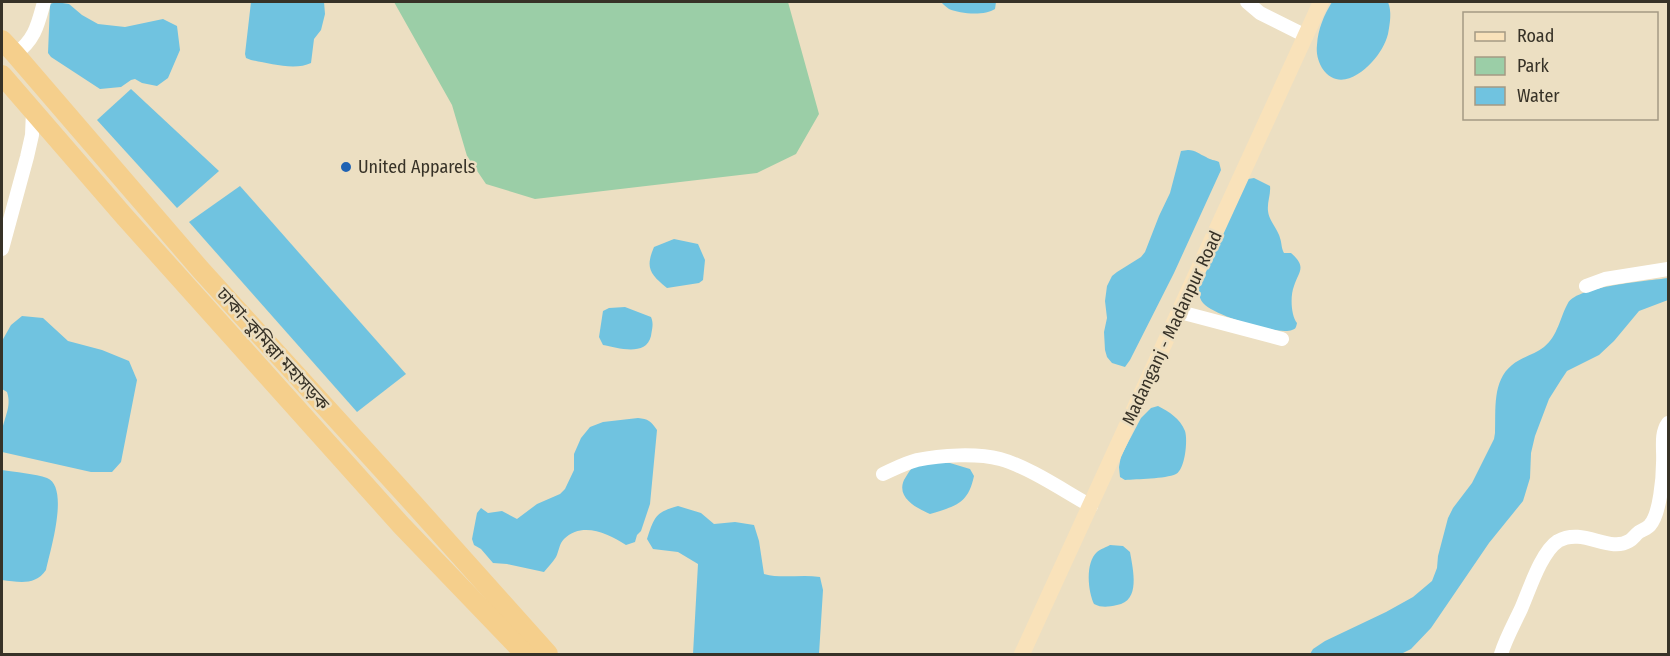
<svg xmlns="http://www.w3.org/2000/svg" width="1670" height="656" viewBox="0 0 1670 656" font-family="'Fira Sans Condensed','Noto Sans Bengali',sans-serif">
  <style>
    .green { fill: #9bcea7 }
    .water { fill: #70c3e0 }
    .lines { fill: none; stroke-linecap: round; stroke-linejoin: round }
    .minor { stroke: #fff; stroke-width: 14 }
    .major { stroke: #f9e2ba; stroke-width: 16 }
    .highway { stroke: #f5cf8c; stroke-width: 20 }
    .poi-dot { fill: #1f62b3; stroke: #ecdfc2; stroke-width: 2 }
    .labels { text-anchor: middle; stroke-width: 5; stroke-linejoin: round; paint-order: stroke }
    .poi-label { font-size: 18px; fill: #373227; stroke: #ecdfc2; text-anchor: start }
    .street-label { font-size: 18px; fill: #373227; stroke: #ecdfc2 }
  </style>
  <rect width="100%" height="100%" fill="#ecdfc2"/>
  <!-- green -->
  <polygon class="green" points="394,2 788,2 819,114 796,154 757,173 535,199 486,184 467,156 452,105"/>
  <!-- water -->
  <g class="water">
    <polygon points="56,2 69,4 82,15 98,24 125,27 163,19 177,26 180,50 168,78 157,86 142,83 135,79 131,80 121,87 100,89 51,57 48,53 50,4"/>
    <path d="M 251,2 L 324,2 L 325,14 L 321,30 L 314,39 L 311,63 C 295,71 267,63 251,60 L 246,58 L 245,54 Z"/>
    <path d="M 941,2 L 996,2 L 995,9 C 985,16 960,14 949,9 C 946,7 943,4 941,2 Z"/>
    <path d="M 1332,2 L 1388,2 C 1392,12 1390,23 1388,34 C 1385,45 1380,53 1372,62 C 1358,77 1337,90 1322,68 C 1318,61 1316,53 1317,45 C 1318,29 1324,15 1332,2 Z"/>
    <polygon points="131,89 219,171 177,208 97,120"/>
    <path d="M 1188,150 C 1196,150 1199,154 1206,157 C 1210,160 1215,160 1219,162 L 1221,170 L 1174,273 L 1130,360 L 1125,367 L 1112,363 L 1107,357 L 1105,350 L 1104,332 L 1107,318 L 1105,301 L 1107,286 L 1112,276 L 1117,272 L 1141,257 L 1145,252 L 1159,216 L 1170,193 L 1181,151 Z"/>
    <path d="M 1254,178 L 1270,186 C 1271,194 1267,202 1268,211 C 1269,221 1278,229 1280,238 C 1282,244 1281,247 1284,253 L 1291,253 C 1307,267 1299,271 1294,286 C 1290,296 1291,316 1297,323 C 1296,327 1296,329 1292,330 C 1278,336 1214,315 1204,304 C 1198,298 1198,289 1200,282 L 1248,179 Z"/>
    <polygon points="240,186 406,374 357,412 189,222"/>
    <path d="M 674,239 L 698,244 L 705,260 L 703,280 L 699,283 L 667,288 C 650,274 645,268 654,247 Z"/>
    <path d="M 1668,278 L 1668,300 L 1639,311 L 1614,341 L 1599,355 L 1567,371 L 1561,380 L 1549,399 L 1535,436 L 1531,453 L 1530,478 L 1523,501 L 1489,543 L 1431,628 L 1411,649 L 1401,654 L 1310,654 L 1313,649 L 1325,641 L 1386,612 L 1413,597 L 1432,581 L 1437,568 L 1438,556 L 1448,518 L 1453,508 L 1472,483 L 1494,439 L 1495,433 C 1496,410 1492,381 1512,365 C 1521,357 1534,355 1544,347 C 1558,336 1560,317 1568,303 C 1578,286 1648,281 1668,278 Z"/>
    <path d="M 625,307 L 651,317 C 654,324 652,329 651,336 C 646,357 618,348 603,345 L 599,337 L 603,311 L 609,308 Z"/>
    <path d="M 22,316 L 43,318 L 68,341 L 102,350 L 129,361 L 137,380 L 121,462 L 112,472 L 91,472 L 2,452 C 1,446 0,438 2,432 C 4,417 12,407 7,392 L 2,389 L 2,341 L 11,325 Z"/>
    <path d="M 1158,406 C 1169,412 1180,418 1185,431 C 1188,440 1185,470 1176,474 C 1165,479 1137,479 1125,480 L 1120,477 L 1119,467 L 1121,456 L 1141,418 L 1151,408 Z"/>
    <path d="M 638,418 C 648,419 651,421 657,430 L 650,504 L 641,531 L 637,535 L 635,542 L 626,545 C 608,534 583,521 564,539 C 559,544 559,551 556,557 C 553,562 548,567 544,572 L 507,564 L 493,563 L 481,549 L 474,545 L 472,539 L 477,513 L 481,508 L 488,513 L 502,511 L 517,519 L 537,504 L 560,494 L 565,489 L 574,470 L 574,454 L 581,438 L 590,427 L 603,422 Z"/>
    <path d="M 950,463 L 970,469 L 974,476 C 968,504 956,506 930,514 C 917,508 896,498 904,480 C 906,477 909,471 912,468 C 921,461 939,463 950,463 Z"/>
    <path d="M 2,470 C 14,472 36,474 47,478 C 70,487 50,551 46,570 C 35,586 19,582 2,580 Z"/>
    <path d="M 678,506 L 701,513 L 714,524 L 735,522 L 754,525 L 759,541 L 764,574 C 782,579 801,574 820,577 L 823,590 L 819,654 L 693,654 L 698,564 L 678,552 L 653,549 L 647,539 C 654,518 655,512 678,506 Z"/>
    <path d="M 1110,545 L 1123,546 L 1130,552 C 1133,570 1141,601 1117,605 C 1108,607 1102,608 1094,604 C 1088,591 1085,563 1097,552 C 1100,549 1107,547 1110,545 Z"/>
  </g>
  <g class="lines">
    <!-- minor -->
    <g class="minor">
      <polyline points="1247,2 1260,13 1306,36"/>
      <path d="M 15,54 C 35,40 38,24 44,2"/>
      <polyline points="2,249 27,157 32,135 33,111"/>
      <polyline points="1586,286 1605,279 1668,269"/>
      <polyline points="1180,312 1282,339"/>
      <path d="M 883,474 C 894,469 905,463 917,460 C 941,455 977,453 1000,459 C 1029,467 1064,491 1091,506"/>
      <path d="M 1501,654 C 1506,638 1514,624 1521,609 C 1529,591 1541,552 1558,541 C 1583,527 1609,553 1629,541 C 1633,539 1635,535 1639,532 C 1642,530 1648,528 1650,525 C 1660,514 1663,477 1663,463 C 1664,450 1660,434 1668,423"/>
    </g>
    <!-- major -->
    <polyline class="major" points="1022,654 1321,2"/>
    <!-- highway -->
    <g class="highway">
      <polyline points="2,40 15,54 200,269 412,502 548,654"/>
      <polyline points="2,75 124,216 401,525 525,654"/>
    </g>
  </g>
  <!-- markers -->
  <circle class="poi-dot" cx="346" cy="167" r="6"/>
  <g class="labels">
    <!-- poi labels -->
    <g class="poi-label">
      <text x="358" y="173">United Apparels</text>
    </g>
    <!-- street labels -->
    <g class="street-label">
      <text transform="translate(1172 328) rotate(-65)" y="6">Madanganj - Madanpur Road</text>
      <text transform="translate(273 349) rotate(48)" y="6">ঢাকা–কুমিল্লা মহাসড়ক</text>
    </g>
  </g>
  <!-- border -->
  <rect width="1670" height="656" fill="none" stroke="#373227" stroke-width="6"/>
  <!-- legend -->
  <rect x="1463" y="12" width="195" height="108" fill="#ecdfc2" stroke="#a49a84" stroke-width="1.5"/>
  <rect x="1475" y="32" width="30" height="9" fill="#f9e2ba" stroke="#a49a84" stroke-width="1.5"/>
  <text x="1517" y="42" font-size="18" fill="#373227">Road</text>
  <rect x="1475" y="57" width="30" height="18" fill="#9bcea7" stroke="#a49a84" stroke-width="1.5"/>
  <text x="1517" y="72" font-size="18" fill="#373227">Park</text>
  <rect x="1475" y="87" width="30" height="18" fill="#70c3e0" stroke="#a49a84" stroke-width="1.5"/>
  <text x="1517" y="102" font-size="18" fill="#373227">Water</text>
</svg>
